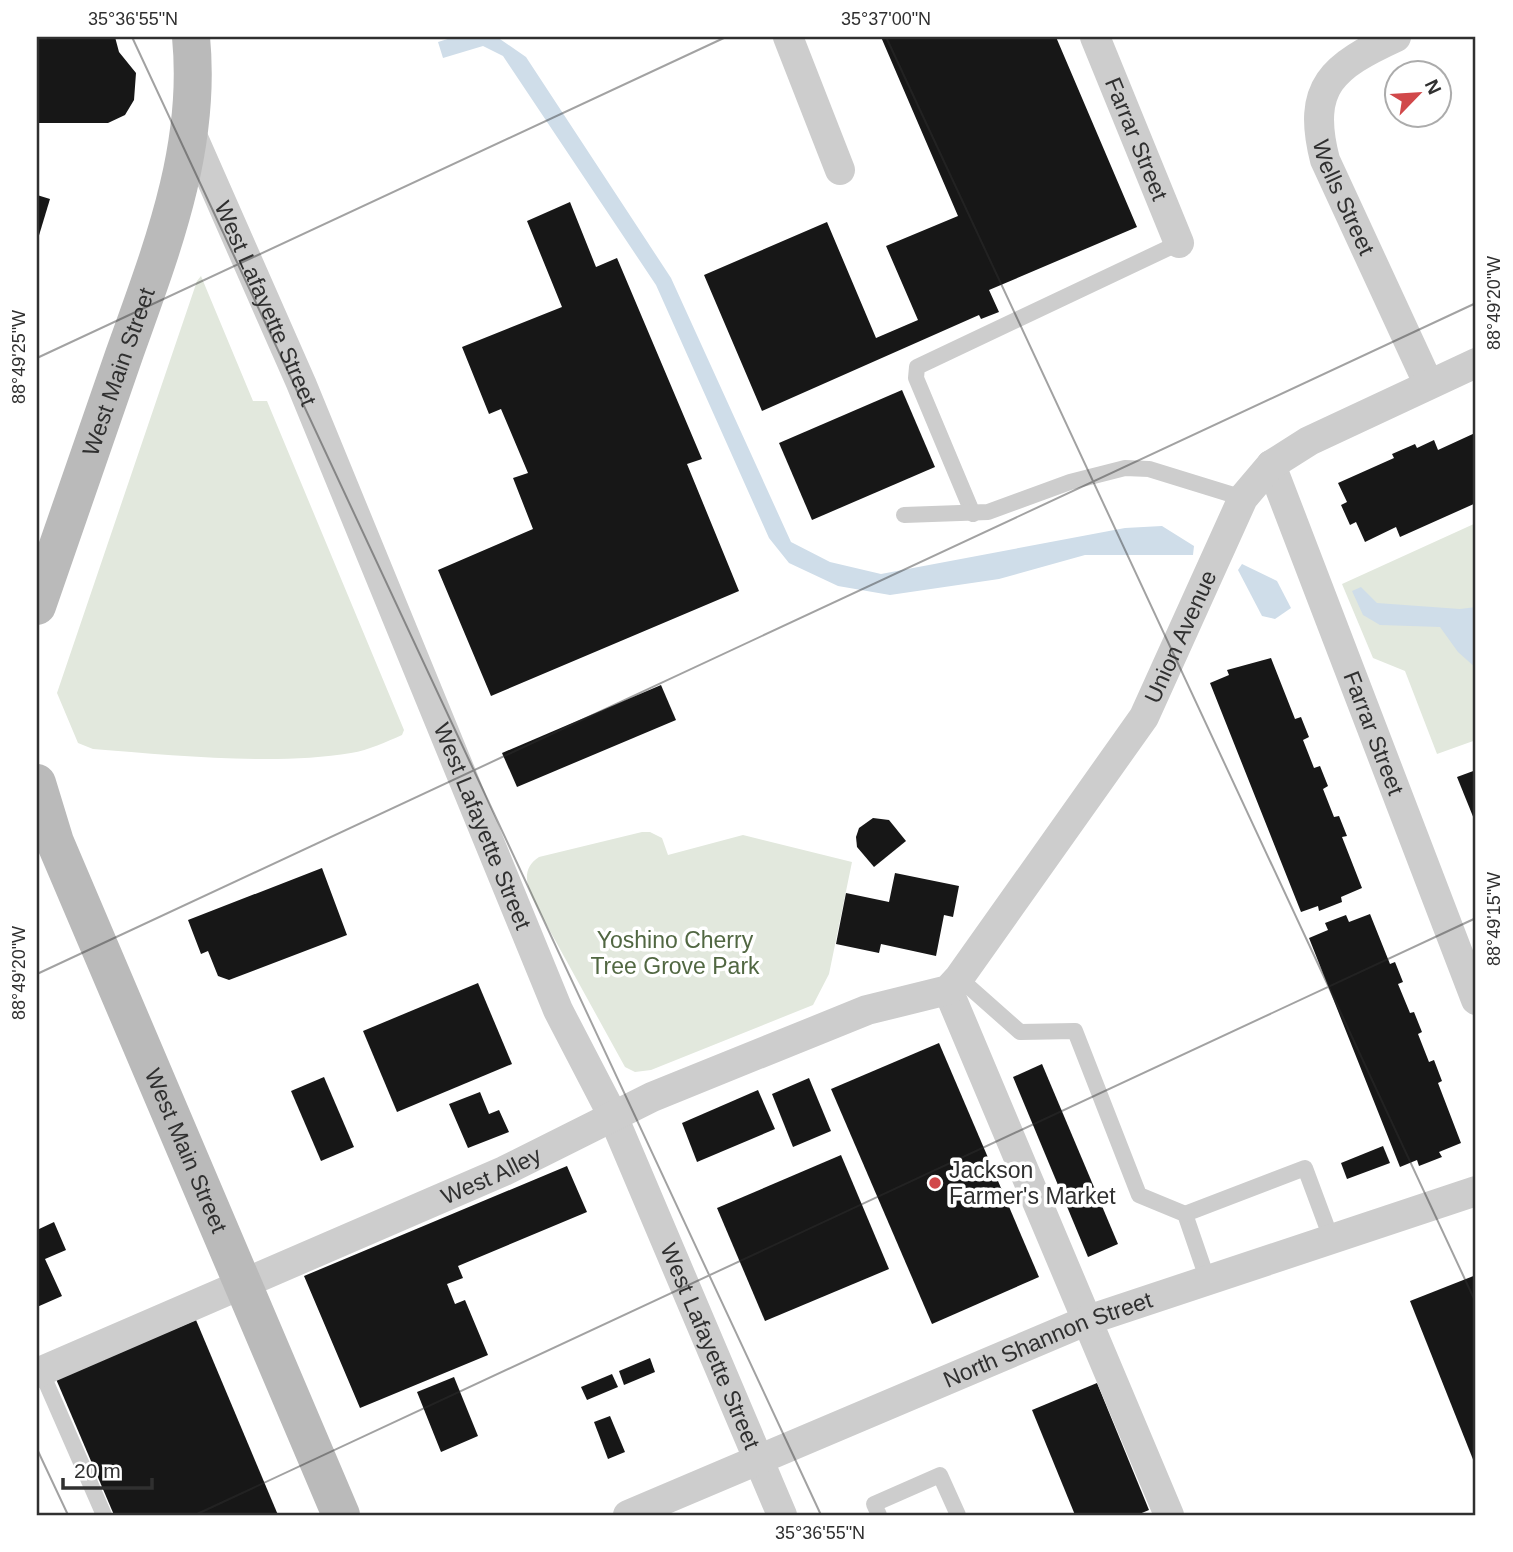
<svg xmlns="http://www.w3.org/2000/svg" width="1513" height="1552" viewBox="0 0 1513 1552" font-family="Arial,sans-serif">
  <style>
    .green { fill: #e2e8dd }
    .water { fill: #cfdde9 }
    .building { fill: #171717 }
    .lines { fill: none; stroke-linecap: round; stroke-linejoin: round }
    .lane { stroke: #cdcdcd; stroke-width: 16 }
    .street { stroke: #cdcdcd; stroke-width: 30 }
    .secondary { stroke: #bababa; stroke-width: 38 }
    .ticks { fill: none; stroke: #303030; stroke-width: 2; stroke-opacity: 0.45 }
    .poi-dot { fill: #d1484a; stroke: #fff; stroke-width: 2.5 }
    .labels { text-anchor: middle; stroke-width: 7; stroke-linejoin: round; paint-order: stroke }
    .street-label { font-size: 23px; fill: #303030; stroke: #fff }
    .park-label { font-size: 23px; fill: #516742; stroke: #fff }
    .poi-label { font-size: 23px; fill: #303030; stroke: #fff; text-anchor: start }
    .neatline { fill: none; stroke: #303030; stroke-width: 2.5 }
    .ticks-label { font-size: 18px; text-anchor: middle; fill: #303030 }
  </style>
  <rect width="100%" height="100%" fill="#fff"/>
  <!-- green -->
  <g class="green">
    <path d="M 201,276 L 253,401 L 267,401 L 404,730 L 402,735 C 386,742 369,750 351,753 C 275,766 171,755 93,749 L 78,743 L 57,693 L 197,281 Z"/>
    <polygon points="1476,523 1476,740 1437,754 1405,671 1373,658 1342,584"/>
    <path d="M 642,832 L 650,832 L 662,838 L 668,855 L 743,835 L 852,862 L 829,974 L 813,1005 L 651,1070 L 635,1072 L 625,1067 L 539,911 C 530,893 517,871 539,857 Z"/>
  </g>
  <!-- water -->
  <g class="water">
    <polygon points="454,37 497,37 526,57 671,278 791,542 830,562 881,574 1125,528 1162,526 1194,546 1193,555 1085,555 999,579 890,595 838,586 789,563 769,538 656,285 503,56 483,46 443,58 438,42"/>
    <polygon points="1242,564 1277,581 1291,608 1275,619 1262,616 1238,570"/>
    <polygon points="1361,587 1377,603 1460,609 1476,607 1476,668 1458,652 1440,627 1380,625 1363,615 1352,591"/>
  </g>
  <!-- building -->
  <g class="building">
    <polygon points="37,37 115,37 119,52 136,73 134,100 125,115 108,123 37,123"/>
    <polygon points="881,37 1056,37 1137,227 989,290 999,312 981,319 979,315 762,411 704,275 827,222 876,338 918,320 886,246 958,216"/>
    <polygon points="37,195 50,199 37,242"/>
    <polygon points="570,202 596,267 617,258 702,459 687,464 739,591 491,696 438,570 533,529 513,478 528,473 501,409 489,414 462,347 562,307 527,221"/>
    <polygon points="902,390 935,467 812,520 779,443"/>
    <polygon points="1475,433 1476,503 1400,537 1396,527 1365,542 1356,522 1350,525 1341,505 1347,502 1338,483 1394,458 1392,454 1415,444 1417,448 1434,440 1438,450"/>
    <polygon points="1271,658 1295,719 1301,717 1309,737 1303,740 1314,768 1320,766 1328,786 1323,789 1334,817 1339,816 1347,836 1342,837 1362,888 1341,897 1342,902 1319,911 1318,906 1301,912 1210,683 1229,675 1227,670"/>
    <polygon points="661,685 676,720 517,787 502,753"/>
    <polygon points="1476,770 1476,824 1457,777"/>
    <polygon points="873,818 889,820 906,841 874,867 857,847 856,837 859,828"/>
    <polygon points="322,868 347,935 229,980 218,976 208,951 201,954 188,920"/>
    <polygon points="895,873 959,886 953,917 944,915 936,956 881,944 879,953 836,944 846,893 889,902"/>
    <polygon points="1370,914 1390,964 1395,962 1403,982 1398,984 1410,1013 1414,1012 1422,1032 1418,1034 1429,1062 1434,1060 1442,1081 1438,1083 1461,1143 1439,1152 1442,1157 1419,1166 1417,1160 1400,1167 1309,938 1328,930 1325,923 1346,915 1349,922"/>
    <polygon points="478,983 512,1064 397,1112 363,1031"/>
    <polygon points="939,1043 1039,1277 932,1324 831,1089"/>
    <polygon points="1042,1064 1118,1244 1088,1257 1013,1077"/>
    <polygon points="324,1077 354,1147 321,1161 291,1091"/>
    <polygon points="809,1078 831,1131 793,1147 772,1094"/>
    <polygon points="758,1090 775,1129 697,1162 682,1123"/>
    <polygon points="480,1092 489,1114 499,1110 509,1132 468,1148 449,1104"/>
    <polygon points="1383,1146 1390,1163 1347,1179 1341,1163"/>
    <polygon points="841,1155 889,1269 765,1321 717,1208"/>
    <polygon points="567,1166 587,1212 458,1266 463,1278 447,1284 455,1304 465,1300 488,1355 360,1408 304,1276"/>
    <polygon points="54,1222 66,1250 45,1259 62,1296 37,1307 37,1230"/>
    <polygon points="1476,1275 1476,1467 1410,1301"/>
    <polygon points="196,1320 278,1515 114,1515 56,1379"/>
    <polygon points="650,1358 655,1372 624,1385 619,1371"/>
    <polygon points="612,1374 618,1387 587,1400 581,1387"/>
    <polygon points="454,1377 478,1436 441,1452 417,1392"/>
    <polygon points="1097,1383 1149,1510 1137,1515 1075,1515 1032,1410"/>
    <polygon points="610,1416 625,1452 608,1459 594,1422"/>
  </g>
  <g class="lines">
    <!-- lane -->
    <g class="lane">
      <polyline points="973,514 916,378 917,367 1179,243"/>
      <polyline points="904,515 988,512 1070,482 1125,468 1149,469 1243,498"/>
      <polyline points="959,978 1020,1032 1075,1031 1139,1195 1185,1214 1208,1281"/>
      <polyline points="1185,1214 1305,1168 1331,1238"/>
      <polyline points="41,1371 104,1515"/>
      <polyline points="879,1515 874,1504 940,1475 958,1515"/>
    </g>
    <!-- street -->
    <g class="street">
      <polyline points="788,37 840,170"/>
      <path id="s1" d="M 1095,37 L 1179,243"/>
      <path id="s2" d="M 1396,37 C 1333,66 1306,86 1325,160 L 1428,383"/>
      <path id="s3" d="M 191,133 L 301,383 L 558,1010 L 612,1114 L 782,1515"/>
      <path id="s4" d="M 1271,465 L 1476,1000"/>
      <polyline points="948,990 1169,1515"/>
      <path id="s5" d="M 37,1373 L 504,1171 L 652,1097 L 867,1010 L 948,990 L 959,978 L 1144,717 L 1243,498 L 1271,465 L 1309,441 L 1476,363"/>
      <path id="s6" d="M 628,1515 L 1088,1320 L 1476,1191"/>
    </g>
    <!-- secondary -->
    <g class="secondary">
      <path id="s7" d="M 37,606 C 66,522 95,439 124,355 C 161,251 202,149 191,37"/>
      <path id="s8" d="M 37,783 L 55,842 L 341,1515"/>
    </g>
  </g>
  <!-- ticks -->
  <path class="ticks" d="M 132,37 L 821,1515M 886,37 L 1476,1303M 37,358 L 726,37M 37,974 L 1476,303M 37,1449 L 68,1515M 195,1515 L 1476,918"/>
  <!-- markers -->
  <circle class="poi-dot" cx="935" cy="1183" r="7"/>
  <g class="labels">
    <!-- street labels -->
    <g class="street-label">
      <text dy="8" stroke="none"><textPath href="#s1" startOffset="110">Farrar Street</textPath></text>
      <text dy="8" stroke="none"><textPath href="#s2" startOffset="203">Wells Street</textPath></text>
      <text dy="8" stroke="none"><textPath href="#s3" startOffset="186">West Lafayette Street</textPath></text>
      <text dy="8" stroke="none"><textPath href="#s7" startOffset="248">West Main Street</textPath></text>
      <text dy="8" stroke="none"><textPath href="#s5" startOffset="1414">Union Avenue</textPath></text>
      <text dy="8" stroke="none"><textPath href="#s4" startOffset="287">Farrar Street</textPath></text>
      <text dy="8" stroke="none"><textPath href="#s3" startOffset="752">West Lafayette Street</textPath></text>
      <text dy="8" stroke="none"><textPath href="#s8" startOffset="397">West Main Street</textPath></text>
      <text dy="8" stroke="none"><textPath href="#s5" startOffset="495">West Alley</textPath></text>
      <text dy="8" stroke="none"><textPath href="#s6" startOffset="455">North Shannon Street</textPath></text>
      <text dy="8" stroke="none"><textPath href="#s3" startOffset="1320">West Lafayette Street</textPath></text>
    </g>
    <!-- park labels -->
    <g class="park-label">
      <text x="675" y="948">Yoshino Cherry<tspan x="675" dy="26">Tree Grove Park</tspan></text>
    </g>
    <!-- poi labels -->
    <g class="poi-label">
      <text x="949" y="1178">Jackson<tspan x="949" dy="26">Farmer's Market</tspan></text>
    </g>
  </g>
  <!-- border -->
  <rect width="1513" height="1552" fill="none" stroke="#ffffff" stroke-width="77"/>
  <!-- north arrow -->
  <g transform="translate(1418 94) rotate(65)"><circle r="33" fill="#ffffff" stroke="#acacac" stroke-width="2"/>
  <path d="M0-5L12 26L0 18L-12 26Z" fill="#d1484a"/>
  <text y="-10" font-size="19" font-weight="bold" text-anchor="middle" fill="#303030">N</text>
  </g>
  <!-- scale -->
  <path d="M63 1478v10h89v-10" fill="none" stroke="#303030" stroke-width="3.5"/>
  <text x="74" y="1478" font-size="21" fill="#303030" stroke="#ffffff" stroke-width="5" paint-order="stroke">20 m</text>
  <rect x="38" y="38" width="1436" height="1476" class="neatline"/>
  <g class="ticks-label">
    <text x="133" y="25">35°36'55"N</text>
    <text x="886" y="25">35°37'00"N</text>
    <text transform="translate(1494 303) rotate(-90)" y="6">88°49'20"W</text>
    <text transform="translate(19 357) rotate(-90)" y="6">88°49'25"W</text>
    <text transform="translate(1494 919) rotate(-90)" y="6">88°49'15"W</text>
    <text transform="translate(19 973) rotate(-90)" y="6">88°49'20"W</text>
    <text x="820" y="1539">35°36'55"N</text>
  </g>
</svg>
